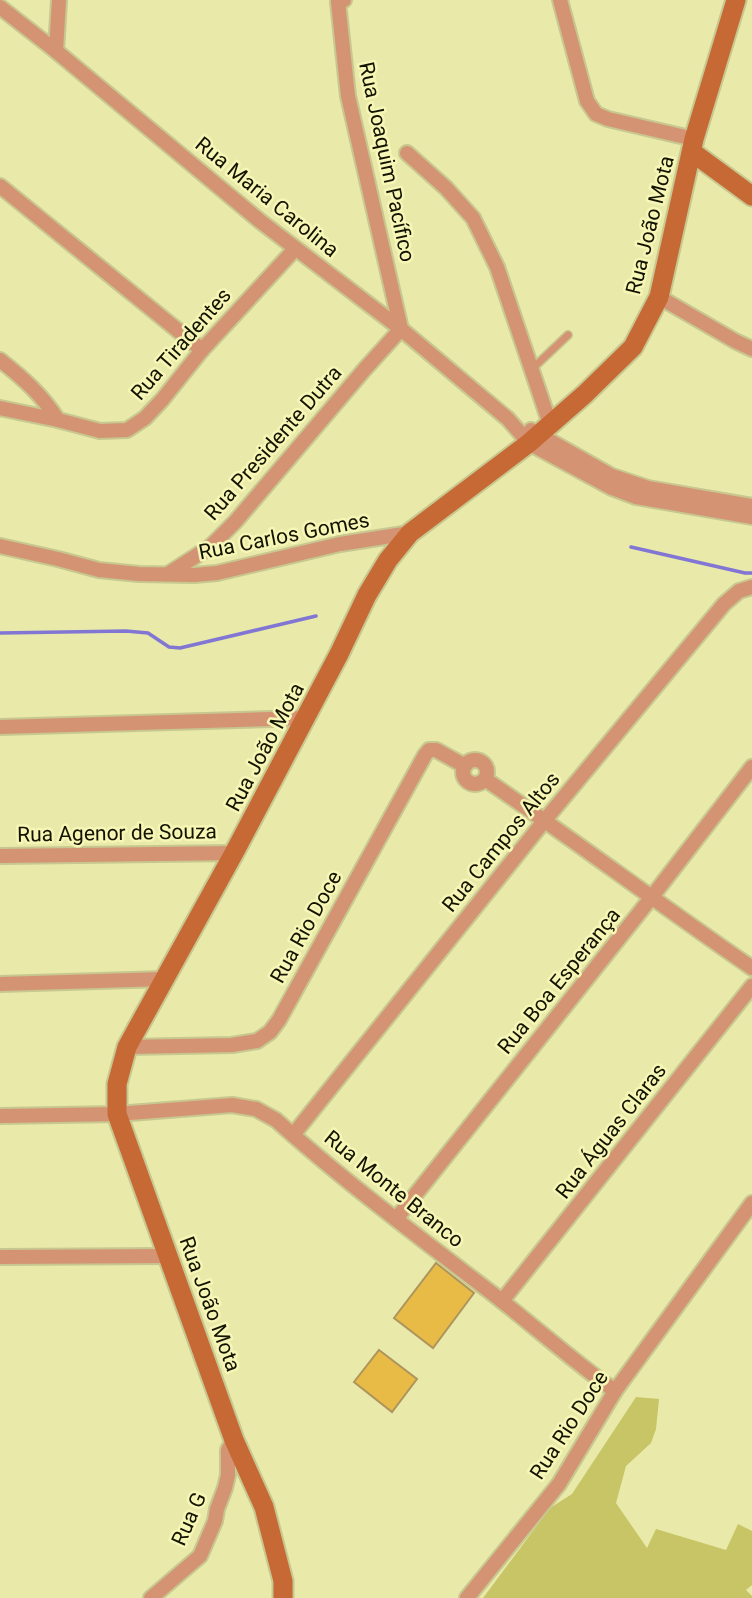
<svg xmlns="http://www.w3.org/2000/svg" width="752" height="1598" viewBox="0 0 752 1598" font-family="Roboto,sans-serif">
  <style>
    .green { fill: #c7c566 }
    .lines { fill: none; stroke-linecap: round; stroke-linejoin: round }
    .stream { stroke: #8276d4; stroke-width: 3.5 }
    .building { fill: #e8bb47; stroke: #ad955c; stroke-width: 2 }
    .lane-casing { stroke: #c7c78f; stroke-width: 10 }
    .street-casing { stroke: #c7c78f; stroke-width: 18 }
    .secondary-casing { stroke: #c7c78f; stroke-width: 23 }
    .lane { stroke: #d49473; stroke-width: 7 }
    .street { stroke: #d49473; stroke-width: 14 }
    .secondary { stroke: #c76935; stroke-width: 19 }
    .labels { text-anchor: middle; stroke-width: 5; stroke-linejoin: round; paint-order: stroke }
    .street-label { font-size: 21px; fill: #131300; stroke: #f6f6b6 }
  </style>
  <rect width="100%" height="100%" fill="#e9e9aa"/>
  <!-- green -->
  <polygon class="green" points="636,1397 659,1399 656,1429 651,1443 626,1466 616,1503 647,1548 656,1529 726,1550 738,1524 752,1531 752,1585 746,1590 752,1596 752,1598 483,1598 550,1508 572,1494"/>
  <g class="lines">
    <!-- stream -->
    <g class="stream">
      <polyline points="631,547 745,573 752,573"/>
      <polyline points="0,633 126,631 148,633 169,647 180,648 316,616"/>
    </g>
  </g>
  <!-- building -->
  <g class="building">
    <polygon points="436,1263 474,1293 433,1348 394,1318"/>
    <polygon points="379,1350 417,1379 392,1412 354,1382"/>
  </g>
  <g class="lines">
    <!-- lane casing -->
    <g class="lane-casing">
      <polyline id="lane" points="532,369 568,335"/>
    </g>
    <!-- street casing -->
    <g class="street-casing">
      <g id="street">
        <polyline points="560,0 587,101 596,114 608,119 694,139"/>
        <polyline points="0,7 56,51 260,221 401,329 508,419 529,443 612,488 636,497 752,517"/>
        <polyline points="56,51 59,0"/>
        <polyline points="407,153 446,188 473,218 497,267 550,424"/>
        <polyline points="0,186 202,350"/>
        <polyline points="659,297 735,341 752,349"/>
        <path d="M 0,360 C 23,378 42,395 58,420"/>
        <polyline points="0,408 58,420 100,431 127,430 145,418 162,400 202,350 295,249"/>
        <polyline points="531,430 612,476 648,488 752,506"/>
        <polyline points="0,546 58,559 99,570 139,574 194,575 217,573 340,544 410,533"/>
        <polyline points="168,574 210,547 235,522 364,370 401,329 348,96 338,2 344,0"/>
        <polyline points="0,727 305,718"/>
        <circle cx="475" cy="772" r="12"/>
        <path d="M 485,779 C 575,841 662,906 752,968"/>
        <polyline points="0,856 234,853"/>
        <polyline points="0,984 164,979"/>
        <polyline points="127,1047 232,1045 257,1041 270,1032 279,1020 425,755 429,750 436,750 465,766"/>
        <path d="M 0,1116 L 117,1114 L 232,1105 L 256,1109 L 276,1120 C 345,1182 420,1238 493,1294 C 534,1326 573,1361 615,1391"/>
        <polyline points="293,1135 545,820 724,604 739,591 752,587"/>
        <polyline points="396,1219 651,898 752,767"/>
        <polyline points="0,1257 167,1256"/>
        <polyline points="502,1301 752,986"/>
        <polyline points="151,1598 200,1556 215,1521 217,1509 225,1488 228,1475 228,1450 234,1440"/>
        <polyline points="467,1598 559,1484 615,1391 752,1203"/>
      </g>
    </g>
    <!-- secondary casing -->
    <g class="secondary-casing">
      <g id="secondary">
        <polyline points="692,152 752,196"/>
        <polyline points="283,1598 283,1581 264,1507 234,1440 117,1114 117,1084 127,1047 234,853 339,654 367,595 388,560 410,533 529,443 585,394 633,347 659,297 694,139 736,0"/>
      </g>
    </g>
    <!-- lane -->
    <use href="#lane" class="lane"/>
    <!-- street -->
    <use href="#street" class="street"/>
    <!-- secondary -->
    <use href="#secondary" class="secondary"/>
  </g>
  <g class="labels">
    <!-- street labels -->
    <g class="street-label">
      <text transform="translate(387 162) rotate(78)" y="7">Rua Joaquim Pacífico</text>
      <text transform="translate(267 197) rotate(39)" y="7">Rua Maria Carolina</text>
      <text transform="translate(650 225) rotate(-76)" y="7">Rua João Mota</text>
      <text transform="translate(181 344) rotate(-49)" y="7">Rua Tiradentes</text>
      <text transform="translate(273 443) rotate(-49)" y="7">Rua Presidente Dutra</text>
      <text transform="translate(284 536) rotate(-11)" y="7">Rua Carlos Gomes</text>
      <text transform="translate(265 747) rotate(-62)" y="7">Rua João Mota</text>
      <text transform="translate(117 833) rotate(-1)" y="7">Rua Agenor de Souza</text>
      <text transform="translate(501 842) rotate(-51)" y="7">Rua Campos Altos</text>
      <text transform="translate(306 927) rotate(-61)" y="7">Rua Rio Doce</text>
      <text transform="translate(559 981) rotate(-51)" y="7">Rua Boa Esperança</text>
      <text transform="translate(611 1131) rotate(-52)" y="7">Rua Águas Claras</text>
      <text transform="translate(394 1189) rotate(39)" y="7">Rua Monte Branco</text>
      <text transform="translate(210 1304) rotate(70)" y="7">Rua João Mota</text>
      <text transform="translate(569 1425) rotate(-57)" y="7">Rua Rio Doce</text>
      <text transform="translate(189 1519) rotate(-66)" y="7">Rua G</text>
    </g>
  </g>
</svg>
